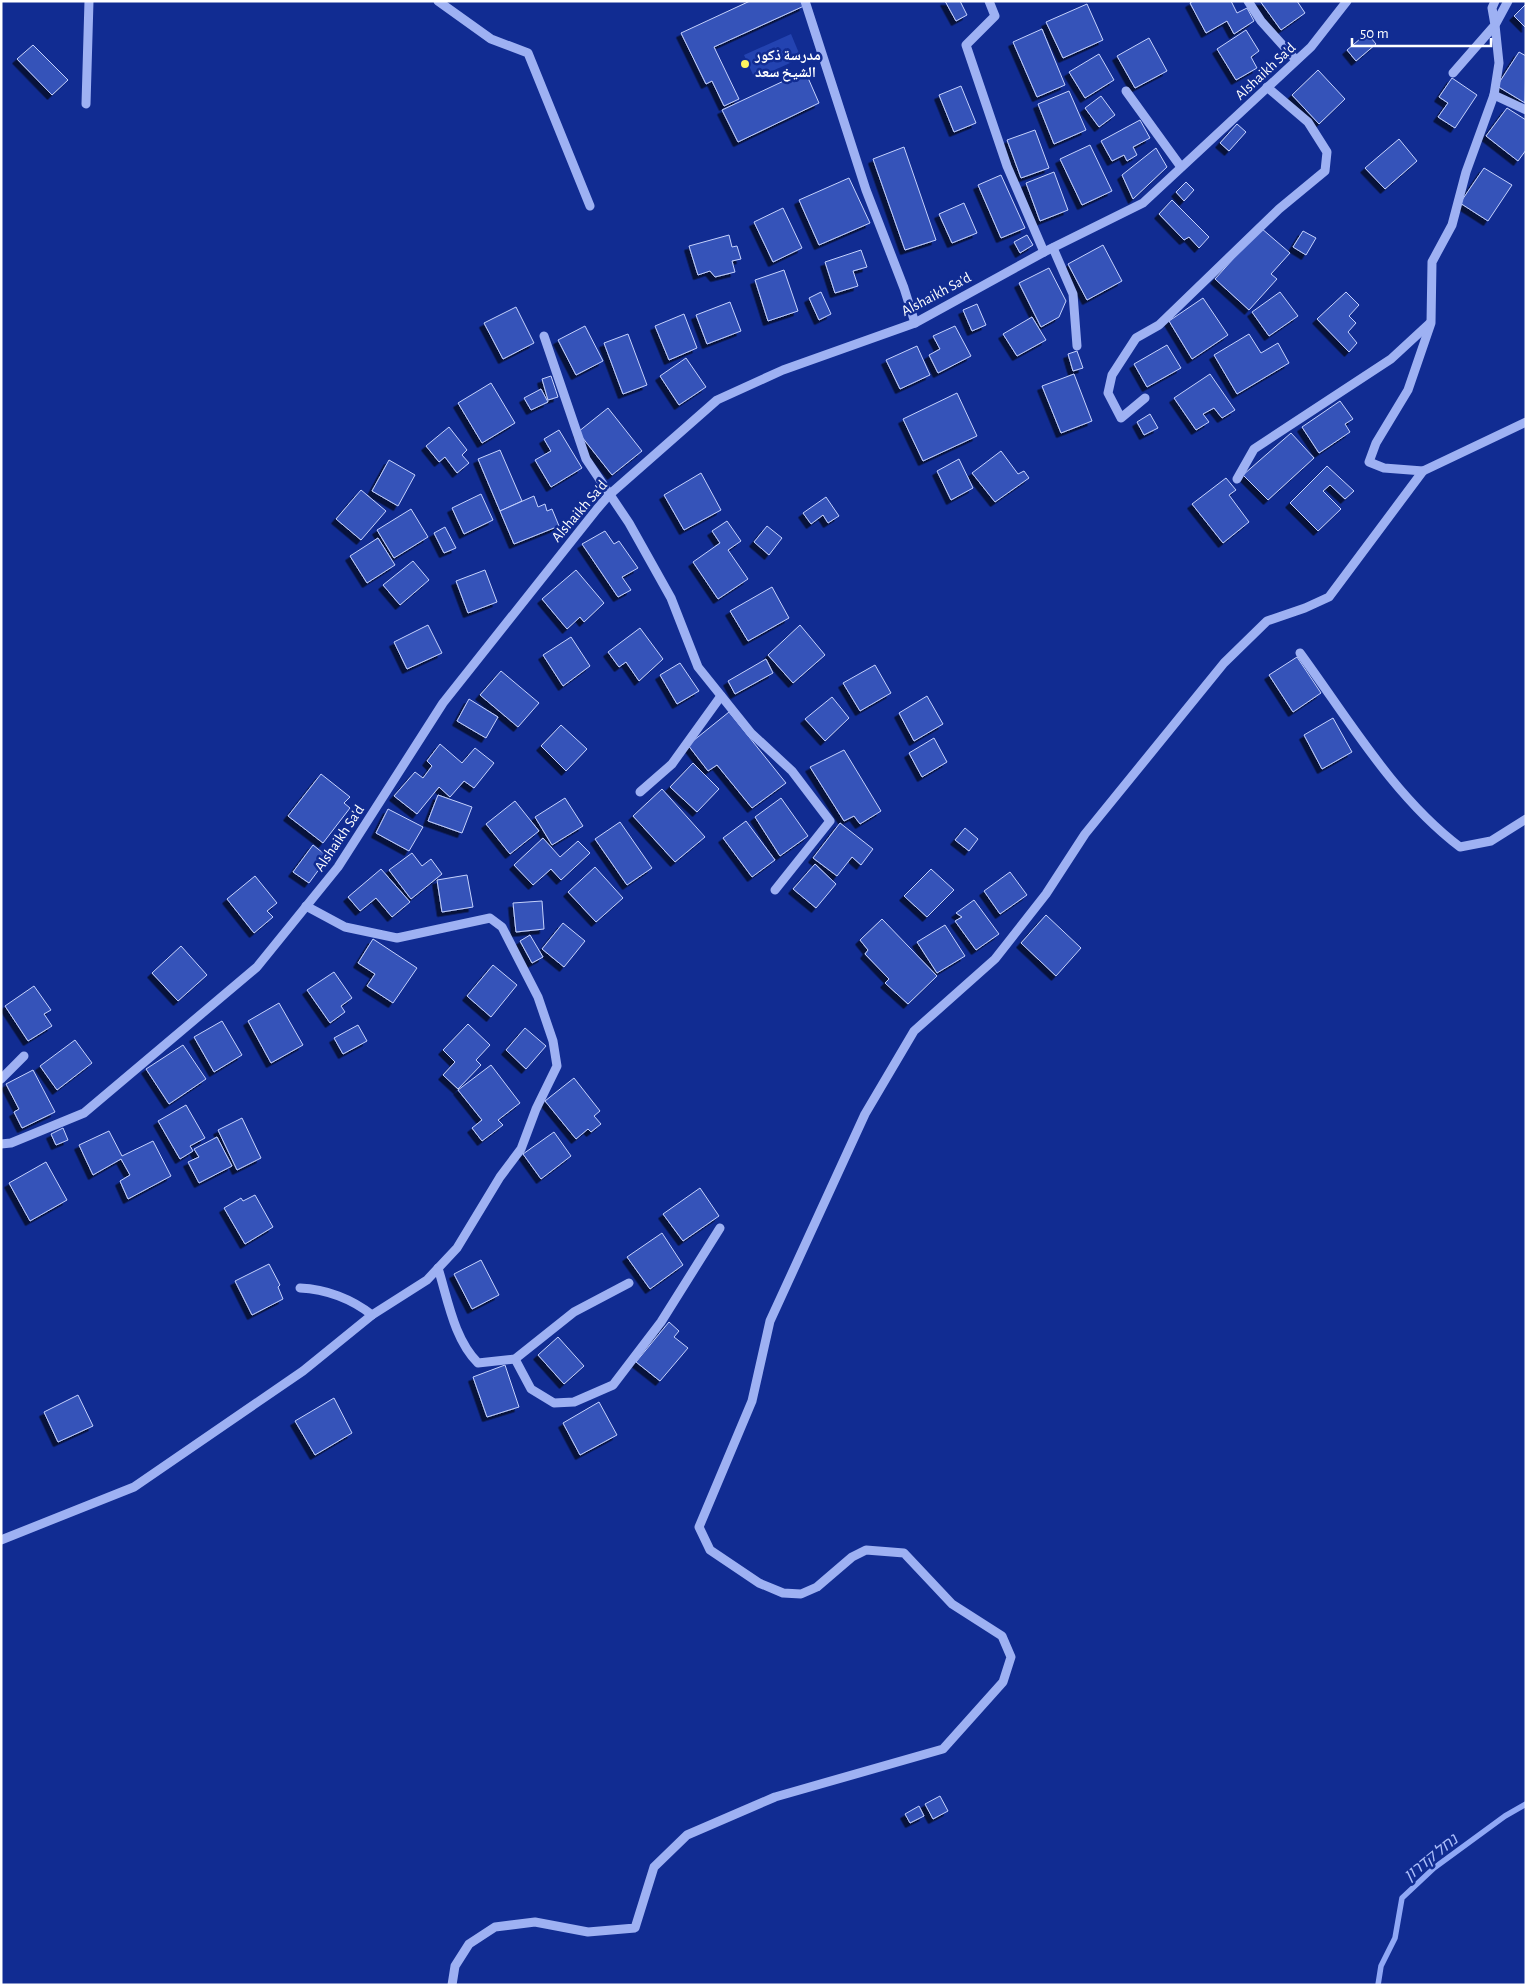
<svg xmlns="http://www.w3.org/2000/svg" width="1527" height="1986" viewBox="0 0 1527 1986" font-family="'Alegreya Sans','Noto Naskh Arabic','Noto Sans Hebrew',sans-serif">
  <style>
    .green { fill: #2343b1 }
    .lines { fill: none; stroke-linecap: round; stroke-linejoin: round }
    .stream { stroke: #90a8f6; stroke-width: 5.5 }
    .building { fill: #3552b9; stroke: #c5d2fd; filter: url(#shadow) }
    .minor { stroke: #9eb1f3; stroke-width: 9 }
    .poi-dot { fill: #fff55f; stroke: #112c92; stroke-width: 2 }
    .labels { text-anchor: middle; stroke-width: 5; stroke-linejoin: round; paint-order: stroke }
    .poi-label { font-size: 15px; font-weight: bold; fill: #fff; stroke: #112c92; text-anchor: start }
    .street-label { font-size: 15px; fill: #fff; stroke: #112c92 }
    .water-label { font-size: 16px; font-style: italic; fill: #aabcf9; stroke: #112c92 }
  </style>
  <defs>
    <filter id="shadow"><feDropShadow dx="-4.5" dy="4.5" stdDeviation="0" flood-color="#0009"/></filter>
  </defs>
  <rect width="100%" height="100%" fill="#112c92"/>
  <!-- green -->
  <polygon class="green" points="791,34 801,58 755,79 744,55"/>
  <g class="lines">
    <!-- stream -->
    <polyline class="stream" points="1378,1985 1381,1966 1395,1938 1402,1898 1434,1868 1505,1816 1526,1804"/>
  </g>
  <!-- building -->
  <g class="building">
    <polygon points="750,1 801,1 804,6 714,47 739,99 724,106 712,81 706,84 681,33"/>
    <polygon points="945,1 960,1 967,15 956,21"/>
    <polygon points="1193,1 1231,1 1237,13 1247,8 1254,21 1234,34 1227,21 1206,33 1190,3"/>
    <polygon points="1260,1 1297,1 1305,13 1281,30"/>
    <polygon points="1087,4 1103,40 1063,58 1046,22"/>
    <polygon points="1526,4 1526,28 1514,16"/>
    <polygon points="1042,29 1065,85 1037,97 1013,42"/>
    <polygon points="1246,30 1259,51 1251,57 1257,68 1236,80 1217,49"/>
    <polygon points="1367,33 1376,44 1356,61 1347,50"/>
    <polygon points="1149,38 1167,71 1135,88 1117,56"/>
    <polygon points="33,45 68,80 52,95 17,59"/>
    <polygon points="1519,52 1526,56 1525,103 1497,86"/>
    <polygon points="1099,54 1114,80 1085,98 1069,72"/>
    <polygon points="1318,70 1345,99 1319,124 1292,95"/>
    <polygon points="805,71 819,103 738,142 722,110"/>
    <polygon points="1452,78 1477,95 1455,128 1438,117 1448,103 1439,97"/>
    <polygon points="961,86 976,123 954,132 939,95"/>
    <polygon points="1069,91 1086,130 1054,144 1038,104"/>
    <polygon points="1101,96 1115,115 1099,127 1085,108"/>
    <polygon points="1507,108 1526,120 1526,150 1518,161 1486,136"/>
    <polygon points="1140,120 1150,138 1133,147 1137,155 1127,161 1124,155 1112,161 1101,141"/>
    <polygon points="1237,124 1246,132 1229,151 1220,143"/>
    <polygon points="1035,130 1049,168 1021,178 1007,140"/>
    <polygon points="1399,139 1417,161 1385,189 1365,168"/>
    <polygon points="1090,145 1112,191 1082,205 1060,159"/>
    <polygon points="904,147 936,240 905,250 873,159"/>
    <polygon points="1156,148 1167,167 1133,199 1122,175"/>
    <polygon points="1484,168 1512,185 1488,221 1460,203"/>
    <polygon points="1054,172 1068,210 1040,221 1026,183"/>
    <polygon points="1001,175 1025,228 1001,238 978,185"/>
    <polygon points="849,178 870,223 819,245 799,200"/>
    <polygon points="1186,182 1194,190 1184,201 1176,192"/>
    <polygon points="1172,200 1209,237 1199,248 1189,237 1184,240 1159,214"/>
    <polygon points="964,203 977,233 952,243 939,214"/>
    <polygon points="783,208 802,248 773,262 754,222"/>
    <polygon points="1261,228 1290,253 1271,274 1277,279 1249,310 1215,279"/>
    <polygon points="1303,231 1316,238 1306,255 1293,247"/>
    <polygon points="729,235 732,247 737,246 741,259 732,261 735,272 715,277 710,271 698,275 689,246"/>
    <polygon points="1027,235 1033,245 1020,253 1014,242"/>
    <polygon points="1103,245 1122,281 1087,300 1068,264"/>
    <polygon points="861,250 867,267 853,271 858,286 835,293 825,262"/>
    <polygon points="1049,268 1066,301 1059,317 1041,327 1019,283"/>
    <polygon points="784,270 798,311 768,321 755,280"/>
    <polygon points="821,292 831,314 819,320 809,298"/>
    <polygon points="1280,292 1298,316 1269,336 1252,312"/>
    <polygon points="1346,292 1359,305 1349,316 1356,323 1348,332 1357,343 1349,352 1317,319"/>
    <polygon points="1203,298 1228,335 1192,359 1169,321"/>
    <polygon points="730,302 741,331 707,344 696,315"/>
    <polygon points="977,304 986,325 972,331 963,310"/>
    <polygon points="516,307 534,343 503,359 484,323"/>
    <polygon points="684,314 697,348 669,360 655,326"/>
    <polygon points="1032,317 1046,340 1017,356 1003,334"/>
    <polygon points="585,326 603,361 576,375 558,340"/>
    <polygon points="955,326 971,356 938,373 929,355 940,349 933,336"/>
    <polygon points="628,334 647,385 623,394 604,343"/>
    <polygon points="1249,334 1261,353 1278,343 1289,363 1237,394 1214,355"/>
    <polygon points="1167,345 1181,368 1147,387 1134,364"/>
    <polygon points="917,346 930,375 900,389 886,360"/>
    <polygon points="1077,351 1083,368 1073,371 1068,354"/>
    <polygon points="686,358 706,387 679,405 660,376"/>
    <polygon points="1074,374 1092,421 1061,433 1042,386"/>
    <polygon points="1210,374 1235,410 1222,418 1214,408 1203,414 1209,422 1196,430 1174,398"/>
    <polygon points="551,376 558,397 548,400 542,379"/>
    <polygon points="491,383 515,423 482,443 458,403"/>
    <polygon points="541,389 548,402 531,410 524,398"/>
    <polygon points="957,393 977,436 923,461 903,419"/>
    <polygon points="1340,401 1353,419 1345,424 1350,432 1319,453 1302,427"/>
    <polygon points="608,408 642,451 612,475 578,432"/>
    <polygon points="1150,414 1158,428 1144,435 1137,422"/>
    <polygon points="449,427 467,450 462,455 469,463 457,473 445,457 439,462 426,446"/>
    <polygon points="559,430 582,468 551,487 535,460 551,451 544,439"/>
    <polygon points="1291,433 1314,458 1268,500 1243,475"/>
    <polygon points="500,450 522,501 500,511 478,459"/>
    <polygon points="1001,451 1018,474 1024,471 1029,478 995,502 972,473"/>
    <polygon points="959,459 973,488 951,500 937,471"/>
    <polygon points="389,460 415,475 398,506 372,491"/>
    <polygon points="1327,466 1354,491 1345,499 1330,485 1323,491 1341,509 1318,531 1290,503"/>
    <polygon points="701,473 721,510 684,530 664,495"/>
    <polygon points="1226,478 1236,490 1229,495 1249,522 1223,543 1192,504"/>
    <polygon points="361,490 386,511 361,540 336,519"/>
    <polygon points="481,494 493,520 464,534 452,508"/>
    <polygon points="534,496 538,507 545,504 547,511 552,509 559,526 514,544 500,511"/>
    <polygon points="826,497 839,516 828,523 823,515 811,524 803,513"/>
    <polygon points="411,509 428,537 394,558 377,530"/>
    <polygon points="727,521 741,541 728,550 748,579 718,599 693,562 720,543 712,531"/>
    <polygon points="767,526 782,538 769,555 754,542"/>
    <polygon points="445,527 456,548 444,553 434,533"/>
    <polygon points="605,531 614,544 619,541 638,568 622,577 631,590 618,597 582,544"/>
    <polygon points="378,538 395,565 367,583 350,556"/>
    <polygon points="413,561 429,580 400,605 383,585"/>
    <polygon points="485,570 497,602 468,613 456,581"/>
    <polygon points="576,570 604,603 584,622 580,617 567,629 542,599"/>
    <polygon points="772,587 789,618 748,641 730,611"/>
    <polygon points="428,625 442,653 407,669 394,642"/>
    <polygon points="800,625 825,655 793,683 768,655"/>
    <polygon points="640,628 663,659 639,681 626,662 619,667 608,652"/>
    <polygon points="571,637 590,666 563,686 543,655"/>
    <polygon points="1297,657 1321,693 1293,712 1269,675"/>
    <polygon points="766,659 773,673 735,694 728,681"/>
    <polygon points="680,663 699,691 677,704 660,675"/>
    <polygon points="875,665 891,693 860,711 843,683"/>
    <polygon points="501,671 539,703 518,727 480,695"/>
    <polygon points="927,696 943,724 914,741 899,713"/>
    <polygon points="832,697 849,718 825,741 805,719"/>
    <polygon points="469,699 498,717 486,738 457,721"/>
    <polygon points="729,712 786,783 752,808 717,765 708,771 688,745"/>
    <polygon points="1333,718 1352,752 1322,769 1304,735"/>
    <polygon points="561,725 587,749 566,771 541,746"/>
    <polygon points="934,738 947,762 922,777 909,753"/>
    <polygon points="440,744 462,763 475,748 494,763 474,788 464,781 450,797 439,787 417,814 394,796 415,772 423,778 432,766 427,761"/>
    <polygon points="844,750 881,811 860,824 854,816 844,821 810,767"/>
    <polygon points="693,763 719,789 697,812 670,787"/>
    <polygon points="321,774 350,797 344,803 350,808 323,843 288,816"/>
    <polygon points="662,789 705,837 675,862 633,816"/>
    <polygon points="438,795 472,807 462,833 428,821"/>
    <polygon points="565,798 583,826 552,845 535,817"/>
    <polygon points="781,798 808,836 780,856 755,817"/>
    <polygon points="515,801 539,831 510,854 486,824"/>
    <polygon points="388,809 423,827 409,851 376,833"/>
    <polygon points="746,821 775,860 752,877 723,838"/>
    <polygon points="620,822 652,868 627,885 595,839"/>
    <polygon points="840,823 873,849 861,865 852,857 837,876 813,858"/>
    <polygon points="965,828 978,839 969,851 955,840"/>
    <polygon points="543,838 560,857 578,841 590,853 561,880 551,869 533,885 514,865"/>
    <polygon points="313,845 328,857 309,883 293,872"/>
    <polygon points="412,853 422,866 431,859 442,874 411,899 389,870"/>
    <polygon points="815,864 836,884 816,908 793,889"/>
    <polygon points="595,867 623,898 596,922 568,892"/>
    <polygon points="381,869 410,902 392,917 376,898 360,911 348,897"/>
    <polygon points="931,869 954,890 927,917 904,896"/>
    <polygon points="1010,872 1027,895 1000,914 984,891"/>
    <polygon points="467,875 473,907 442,912 437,880"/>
    <polygon points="255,876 277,903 267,911 273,917 254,933 227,899"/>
    <polygon points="974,900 999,934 976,950 955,921 962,917 956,913"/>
    <polygon points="542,901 544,929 516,932 513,903"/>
    <polygon points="1046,915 1081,948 1056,976 1021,943"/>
    <polygon points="882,919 937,976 908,1004 885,983 889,979 865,954 868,950 860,940"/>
    <polygon points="563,923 585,941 564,967 542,949"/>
    <polygon points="945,925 965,956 937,973 917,942"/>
    <polygon points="530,935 543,957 532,963 520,941"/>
    <polygon points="373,939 417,968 393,1003 367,986 375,974 358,963"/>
    <polygon points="181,946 207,975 178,1001 152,973"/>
    <polygon points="493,965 517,985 491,1017 467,996"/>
    <polygon points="334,972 352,998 341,1006 345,1012 330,1023 307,990"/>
    <polygon points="34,986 51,1010 44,1014 52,1026 28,1041 5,1006"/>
    <polygon points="279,1003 303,1045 271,1063 248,1021"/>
    <polygon points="222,1021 242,1055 214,1072 194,1037"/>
    <polygon points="468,1024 490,1045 476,1060 481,1065 458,1089 443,1075 455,1062 443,1050"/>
    <polygon points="358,1025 367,1041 343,1054 334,1038"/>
    <polygon points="525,1028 546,1046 526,1069 506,1050"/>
    <polygon points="75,1040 92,1063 57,1090 40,1066"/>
    <polygon points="183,1045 206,1079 169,1104 146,1069"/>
    <polygon points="491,1065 520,1103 498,1120 503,1125 482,1141 472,1128 482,1120 458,1090"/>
    <polygon points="33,1070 55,1112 22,1128 14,1112 19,1109 6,1084"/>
    <polygon points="574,1078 600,1111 594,1116 601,1124 591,1132 588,1129 576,1139 545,1101"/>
    <polygon points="186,1105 205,1138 190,1146 193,1151 180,1159 158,1121"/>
    <polygon points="242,1118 261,1158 237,1170 218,1130"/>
    <polygon points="63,1128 68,1140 56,1145 51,1134"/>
    <polygon points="109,1131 122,1156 153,1141 171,1176 128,1199 120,1181 130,1175 121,1159 93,1175 79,1145"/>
    <polygon points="554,1132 571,1156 541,1179 523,1154"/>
    <polygon points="217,1137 232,1166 199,1183 188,1162 199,1157 194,1149"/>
    <polygon points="46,1162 67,1200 30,1221 9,1183"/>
    <polygon points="700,1188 719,1216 683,1241 663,1214"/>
    <polygon points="255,1195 273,1227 245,1244 224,1208 241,1198 243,1201"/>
    <polygon points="662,1233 683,1265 650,1289 627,1257"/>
    <polygon points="481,1260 499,1295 472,1309 454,1274"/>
    <polygon points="269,1264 280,1285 278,1287 283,1299 252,1315 235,1281"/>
    <polygon points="669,1322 679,1331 674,1337 688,1348 660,1381 636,1362"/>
    <polygon points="558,1337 584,1366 564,1384 538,1355"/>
    <polygon points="505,1365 519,1407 487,1417 473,1377"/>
    <polygon points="78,1395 93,1426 58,1442 44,1412"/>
    <polygon points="334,1398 352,1433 315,1455 295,1421"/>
    <polygon points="599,1402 617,1435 580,1455 563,1423"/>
    <polygon points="940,1796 948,1811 933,1819 925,1804"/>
    <polygon points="919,1806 924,1816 910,1823 905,1814"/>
  </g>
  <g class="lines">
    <!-- minor -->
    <g class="minor">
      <polyline points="438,1 491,39 528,53 590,206"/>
      <polyline points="805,1 866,190 904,288 915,323"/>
      <polyline points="989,1 995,16 966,45 1007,166 1044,252"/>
      <polyline points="1248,1 1261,21 1296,60"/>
      <polyline points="1508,1 1495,25 1499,63 1494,95 1466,172 1452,225 1432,262 1431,323 1408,390 1376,443 1369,462 1384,468 1423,471 1526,422"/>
      <polyline points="1453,73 1495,25 1492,8 1495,1"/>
      <polyline points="1126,91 1181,167"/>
      <polyline points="1494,95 1526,110"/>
      <polyline points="86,104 89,1"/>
      <polyline points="1053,248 1073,294 1077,346"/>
      <polyline points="544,336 586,459 629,523 671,598 698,667 751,733 792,771 830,821 775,890"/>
      <polyline points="1145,398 1121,418 1108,393 1112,375 1136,338 1159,325 1279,209 1325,171 1327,152 1308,122 1267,87"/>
      <polyline points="1237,479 1254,449 1391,359 1430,323"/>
      <path d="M 1300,653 C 1349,720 1394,797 1460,847 L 1491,841 L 1526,819"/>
      <polyline points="640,792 672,764 721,696"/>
      <polyline points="1,1079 24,1056"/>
      <polyline points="1,1144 11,1143 84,1113 257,967 338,867 443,703 597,509 609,495 717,400 783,370 915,323 1044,252 1143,203 1311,47 1347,1"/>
      <path d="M 438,1268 C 448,1300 454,1339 478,1363 L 515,1359 L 574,1312 L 629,1283"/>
      <path d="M 300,1288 C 326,1289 352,1299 372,1315"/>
      <polyline points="515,1359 531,1389 554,1403 574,1402 613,1385 661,1322 720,1228"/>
      <polyline points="1,1540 134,1487 303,1371 372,1315 427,1280 457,1248 500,1177 521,1149 536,1109 557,1066 553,1041 538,997 502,927 490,918 397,938 345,927 306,906"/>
      <polyline points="452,1985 455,1966 469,1944 495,1927 535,1922 588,1932 635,1928 654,1867 687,1835 775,1797 943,1749 1003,1682 1011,1657 1002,1636 952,1604 904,1553 866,1550 852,1557 817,1587 801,1594 783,1593 759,1583 710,1550 699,1527 752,1401 770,1321 865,1114 914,1031 995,959 1046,894 1085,834 1224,663 1267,621 1305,608 1329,597 1423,471"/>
    </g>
  </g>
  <!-- markers -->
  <circle class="poi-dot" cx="745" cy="64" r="5"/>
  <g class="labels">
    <!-- poi labels -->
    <g class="poi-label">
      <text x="755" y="60">مدرسة ذكور<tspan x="755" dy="17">الشيخ سعد</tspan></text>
    </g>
    <!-- street labels -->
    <g class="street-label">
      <text transform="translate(1265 71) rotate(-43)" y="5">Alshaikh Sa'd</text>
      <text transform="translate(936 294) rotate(-28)" y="5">Alshaikh Sa'd</text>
      <text transform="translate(579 511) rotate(-49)" y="5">Alshaikh Sa'd</text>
      <text transform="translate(339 838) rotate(-56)" y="5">Alshaikh Sa'd</text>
    </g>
    <!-- water labels -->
    <g class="water-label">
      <text transform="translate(1430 1857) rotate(-39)" y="6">נחל קדרון</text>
    </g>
  </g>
  <!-- border -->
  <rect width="1527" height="1986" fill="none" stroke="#ffffff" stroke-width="5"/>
  <!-- scale -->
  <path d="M1352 38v8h139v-8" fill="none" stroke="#ffffff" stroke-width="2.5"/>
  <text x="1360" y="38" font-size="15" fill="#ffffff" stroke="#112c92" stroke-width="4" paint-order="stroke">50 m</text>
</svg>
